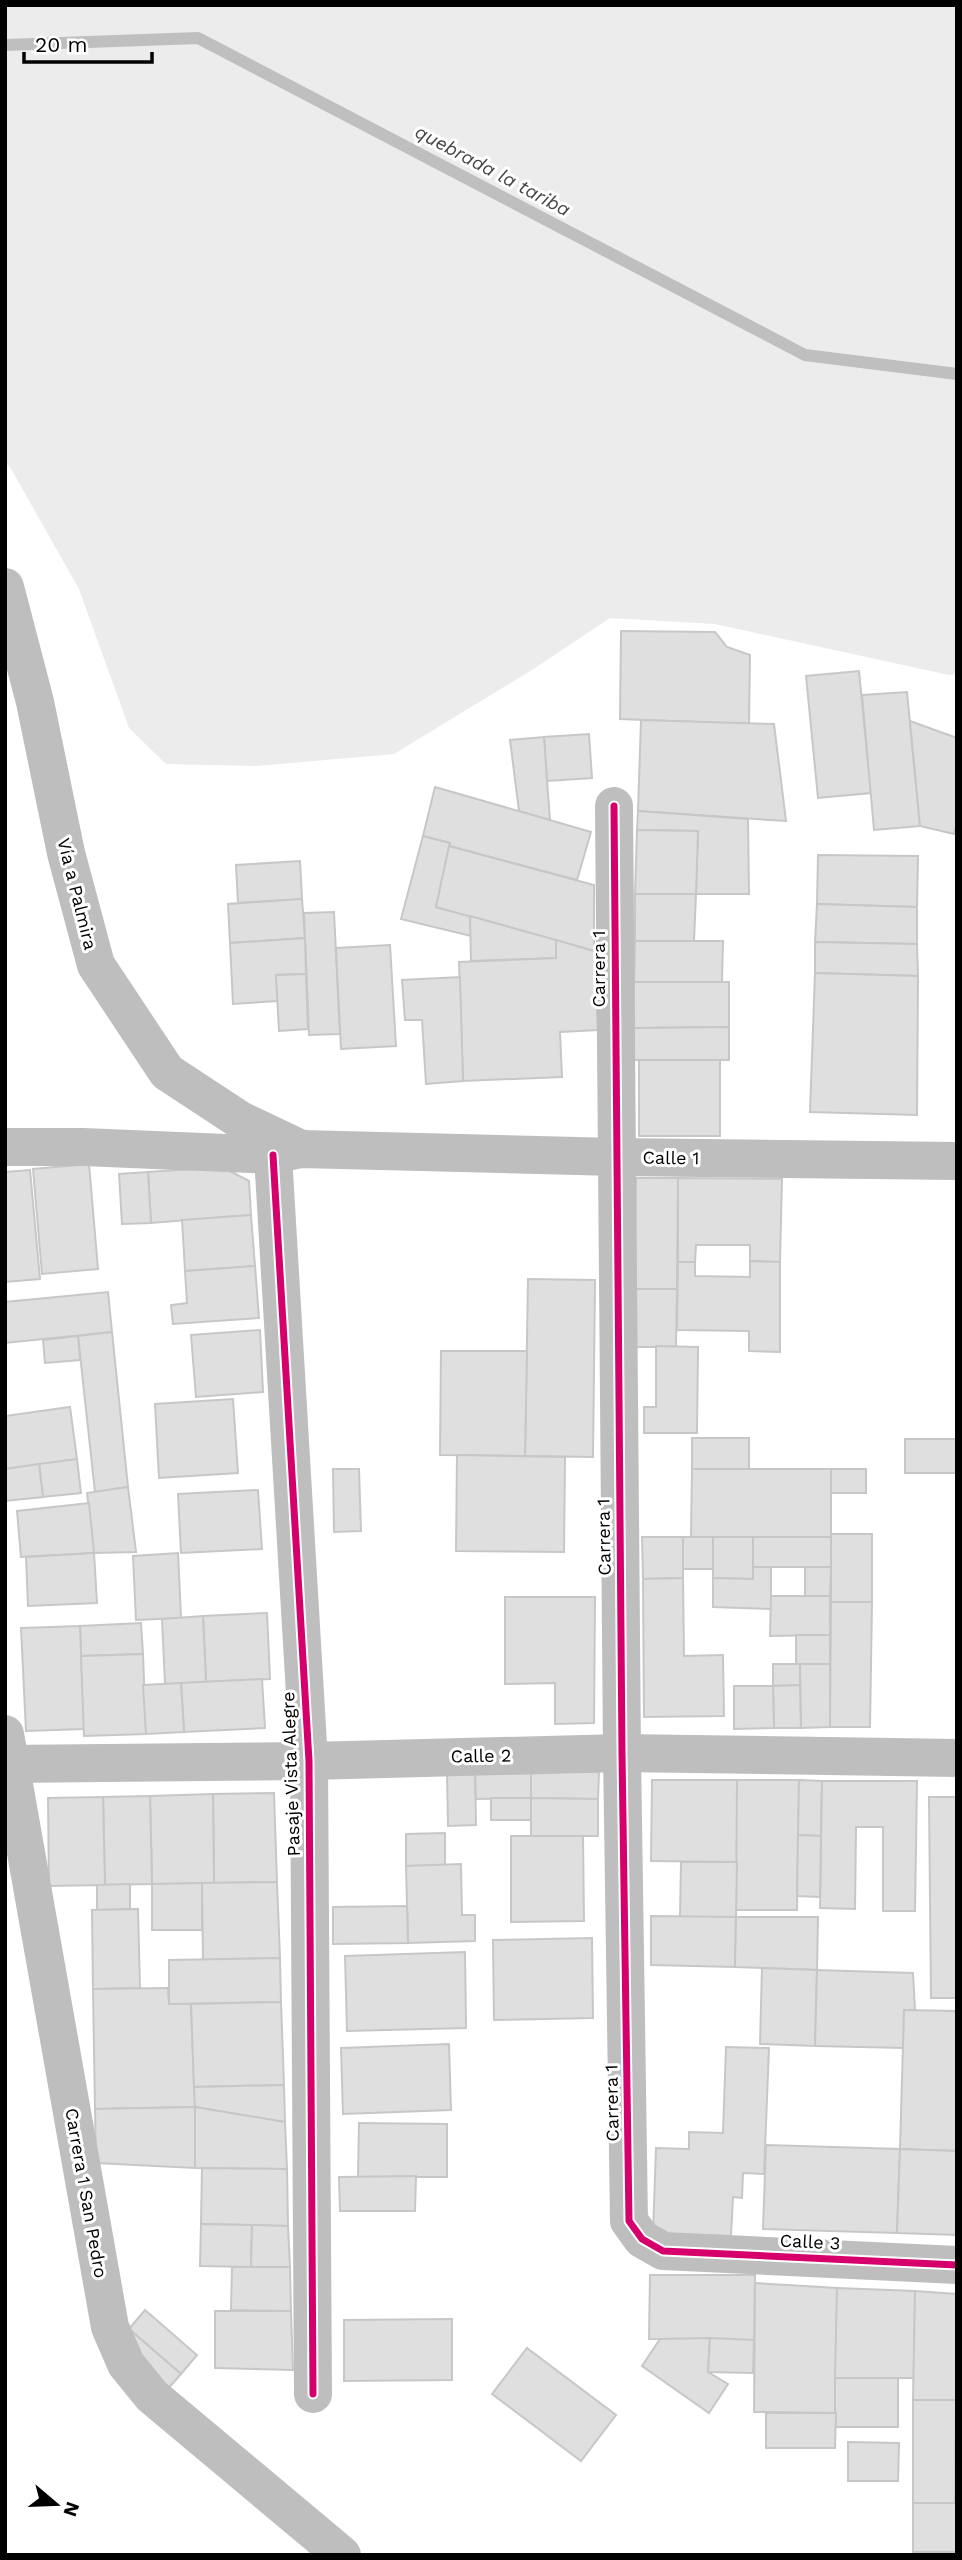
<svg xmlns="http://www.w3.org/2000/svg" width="962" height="2560" viewBox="0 0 962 2560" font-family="'Work Sans',sans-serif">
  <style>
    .green { fill: #ececec }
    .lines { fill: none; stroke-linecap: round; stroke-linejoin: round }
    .stream { stroke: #bfbfbf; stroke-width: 12 }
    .building { fill: #dfdfdf; stroke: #c7c7c7; stroke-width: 2 }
    .minor { stroke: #bebebe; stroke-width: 38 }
    .cycleway-casing { stroke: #fff; stroke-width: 11 }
    .cycleway { stroke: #d6006c; stroke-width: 7 }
    .labels { text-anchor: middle; stroke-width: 6; stroke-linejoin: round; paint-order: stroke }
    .street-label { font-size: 18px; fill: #000; stroke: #fff }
    .water-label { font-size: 19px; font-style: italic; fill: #444; stroke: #fff }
  </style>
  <rect width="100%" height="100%" fill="#fff"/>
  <!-- green -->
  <polygon class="green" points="5,5 957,5 957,674 949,675 715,624 610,618 535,668 394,754 257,766 166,764 129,728 79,589 10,467 5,463"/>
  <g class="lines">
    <!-- stream -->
    <polyline class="stream" points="5,45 198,38 805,355 957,374"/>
  </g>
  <!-- building -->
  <g class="building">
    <polygon points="621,631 715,632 727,647 750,655 749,724 620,719"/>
    <polygon points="859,671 871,793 818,798 806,676"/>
    <polygon points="907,692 920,826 874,830 862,695"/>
    <polygon points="641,720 774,724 786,821 638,811"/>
    <polygon points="910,721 957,738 957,824 954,834 920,826"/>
    <polygon points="589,734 592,778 547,781 544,737"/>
    <polygon points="544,737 547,781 550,820 519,811 510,740"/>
    <polygon points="435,787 591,832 577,880 449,846 450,843 423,836"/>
    <polygon points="638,811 748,819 749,894 696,894 698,831 637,830"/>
    <polygon points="637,830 698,831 696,894 635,894"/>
    <polygon points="423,836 450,843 436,907 470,916 471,936 401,919"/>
    <polygon points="449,846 594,885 594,951 436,907"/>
    <polygon points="818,855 918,856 917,907 817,904"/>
    <polygon points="300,861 302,899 238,903 236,865"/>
    <polygon points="635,894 696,894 694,941 635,941"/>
    <polygon points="302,899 305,938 230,943 228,904"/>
    <polygon points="817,904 917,907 917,944 815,942"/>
    <polygon points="334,912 340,1034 309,1035 304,913"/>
    <polygon points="470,916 556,940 556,958 471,961"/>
    <polygon points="305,938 306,974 276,975 278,1001 233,1004 230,943"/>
    <polygon points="556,940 594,951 598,1030 560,1032 562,1077 463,1081 459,962 556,958"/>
    <polygon points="635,941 723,941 722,982 634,982"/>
    <polygon points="815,942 917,944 918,976 815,973"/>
    <polygon points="390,945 396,1046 341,1049 336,948"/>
    <polygon points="815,973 918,976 917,1115 810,1112"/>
    <polygon points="306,974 308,1029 279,1031 276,975"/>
    <polygon points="460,977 463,1081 426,1084 422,1020 405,1020 402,980"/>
    <polygon points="634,982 729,982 729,1027 634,1028"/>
    <polygon points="729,1027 729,1060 633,1060 634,1028"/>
    <rect x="639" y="1060" width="81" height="76"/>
    <polygon points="89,1164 98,1269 42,1274 33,1169"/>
    <polygon points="222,1167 249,1181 251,1215 151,1223 148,1172"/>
    <polygon points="30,1170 40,1279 5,1282 5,1172"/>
    <polygon points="148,1172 151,1223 122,1224 119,1174"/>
    <polygon points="636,1178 678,1178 677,1289 635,1289"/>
    <polygon points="678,1178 782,1179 780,1262 750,1261 750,1245 696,1245 695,1262 678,1262"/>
    <polygon points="251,1215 255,1266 185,1271 182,1220"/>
    <polygon points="750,1261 780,1262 780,1352 749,1351 749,1331 677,1330 678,1262 695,1262 695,1276 750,1277"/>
    <polygon points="255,1266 259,1318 173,1324 171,1305 187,1303 185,1271"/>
    <polygon points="528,1279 595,1280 593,1457 525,1456"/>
    <polygon points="635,1289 677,1289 676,1347 635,1347"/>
    <polygon points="108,1292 112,1332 5,1343 5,1302"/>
    <polygon points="260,1330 263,1392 196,1397 191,1335"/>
    <polygon points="112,1332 128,1487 95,1492 78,1336"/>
    <polygon points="78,1336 80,1360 45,1363 43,1340"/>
    <polygon points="656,1346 698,1347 697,1433 644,1433 644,1407 656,1407"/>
    <polygon points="441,1351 527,1351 525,1456 440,1455"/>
    <polygon points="233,1399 238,1473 159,1478 155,1404"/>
    <polygon points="70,1407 77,1459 5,1469 5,1416"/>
    <rect x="692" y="1438" width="57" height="31"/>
    <rect x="905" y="1439" width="52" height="34"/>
    <polygon points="457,1455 565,1457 564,1552 456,1551"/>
    <polygon points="77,1459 81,1493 43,1497 39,1464"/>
    <polygon points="39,1464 43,1497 5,1501 5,1469"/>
    <polygon points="333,1469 359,1469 361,1531 334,1532"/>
    <polygon points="692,1469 831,1469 831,1537 691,1537"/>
    <rect x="831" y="1469" width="35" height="24"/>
    <polygon points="128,1487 136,1552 94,1553 87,1493"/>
    <polygon points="258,1490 262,1549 181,1553 178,1494"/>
    <polygon points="89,1503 94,1553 21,1557 17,1511"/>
    <rect x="831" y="1534" width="41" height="68"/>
    <polygon points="642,1537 683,1537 683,1578 643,1579"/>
    <rect x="683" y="1537" width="30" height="32"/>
    <polygon points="713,1537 753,1537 753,1579 713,1578"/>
    <rect x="753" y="1537" width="78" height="30"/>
    <polygon points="94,1553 97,1603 28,1606 26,1557"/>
    <polygon points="178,1553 181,1618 136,1620 133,1556"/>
    <polygon points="753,1567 771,1567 771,1609 713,1607 713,1578 753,1579"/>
    <polygon points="805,1567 831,1567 830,1596 805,1596"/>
    <polygon points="683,1578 684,1656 723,1655 724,1716 644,1717 643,1579"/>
    <polygon points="771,1596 830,1596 830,1635 770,1636"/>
    <polygon points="505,1597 595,1597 594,1723 555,1724 555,1683 505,1684"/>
    <polygon points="831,1602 872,1602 870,1727 830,1727"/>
    <polygon points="267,1613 270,1679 206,1682 203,1616"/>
    <polygon points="203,1616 206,1682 165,1684 162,1619"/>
    <polygon points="141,1623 143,1654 81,1656 80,1626"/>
    <polygon points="80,1626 84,1729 26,1731 21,1628"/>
    <rect x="796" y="1635" width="34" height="29"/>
    <polygon points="143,1654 146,1734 84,1736 81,1656"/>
    <polygon points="773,1664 800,1664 800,1685 773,1686"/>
    <polygon points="800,1664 830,1664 830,1727 801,1728"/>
    <polygon points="262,1679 265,1728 184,1732 181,1683"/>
    <polygon points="181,1683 184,1732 146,1734 143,1685"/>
    <polygon points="800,1685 801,1728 774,1728 773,1686"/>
    <polygon points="734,1686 773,1686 774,1728 734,1729"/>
    <polygon points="447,1772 475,1772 476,1825 448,1826"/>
    <polygon points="475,1772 531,1772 531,1798 476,1799"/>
    <polygon points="531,1772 599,1772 598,1799 531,1798"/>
    <polygon points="652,1780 737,1780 737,1862 651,1861"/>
    <polygon points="737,1780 799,1780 797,1910 736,1910"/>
    <polygon points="799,1780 822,1781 821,1836 798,1835"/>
    <polygon points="822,1781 917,1781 915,1911 883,1911 883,1827 856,1827 855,1909 820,1908"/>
    <polygon points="274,1793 277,1882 214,1883 213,1794"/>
    <polygon points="213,1794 214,1883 152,1884 150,1796"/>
    <polygon points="150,1796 152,1884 105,1885 103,1797"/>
    <polygon points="103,1797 105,1885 49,1886 48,1798"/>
    <polygon points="929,1797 957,1797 957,1998 931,1998"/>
    <rect x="491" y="1798" width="40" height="22"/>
    <polygon points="531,1798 598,1799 598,1836 531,1836"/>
    <polygon points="445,1833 445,1865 406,1866 406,1834"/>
    <polygon points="798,1835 821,1836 820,1897 797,1896"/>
    <polygon points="511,1836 583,1836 584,1921 511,1922"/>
    <polygon points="681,1862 737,1862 736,1917 680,1917"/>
    <polygon points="461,1864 462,1915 475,1915 475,1941 408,1943 406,1866"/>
    <polygon points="277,1882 280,1958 203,1960 202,1883"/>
    <polygon points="202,1883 202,1930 152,1930 152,1884"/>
    <polygon points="130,1884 130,1909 97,1910 97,1885"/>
    <polygon points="407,1906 408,1943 333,1944 333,1907"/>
    <polygon points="138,1909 140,1988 93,1989 92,1910"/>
    <polygon points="651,1916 736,1917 735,1967 651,1965"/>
    <polygon points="736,1917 818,1917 817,1970 735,1967"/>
    <polygon points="592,1938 593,2018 494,2020 493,1940"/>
    <polygon points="465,1952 466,2028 347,2031 345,1956"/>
    <polygon points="280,1958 281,2002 169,2004 169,1960"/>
    <polygon points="762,1968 817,1970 815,2046 760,2044"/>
    <polygon points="817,1970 913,1973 915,2010 904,2010 904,2048 815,2046"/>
    <polygon points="168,1988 169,2004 191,2004 195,2107 95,2109 93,1989"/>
    <polygon points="281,2002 284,2085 194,2087 191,2004"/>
    <polygon points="904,2010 957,2011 957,2151 900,2149"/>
    <polygon points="449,2044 451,2110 343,2114 341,2048"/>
    <polygon points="726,2047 769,2048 764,2174 743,2173 742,2198 733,2197 731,2236 653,2234 656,2148 689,2149 689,2132 723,2133"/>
    <polygon points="284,2085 285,2122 195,2107 194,2087"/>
    <polygon points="195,2107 195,2168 96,2163 95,2109"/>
    <polygon points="195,2107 285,2122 287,2169 195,2168"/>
    <polygon points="359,2123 447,2124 447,2177 358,2177"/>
    <polygon points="766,2145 900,2149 897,2233 763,2229"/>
    <polygon points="900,2149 957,2151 957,2235 897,2233"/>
    <polygon points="202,2168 287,2169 288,2226 201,2224"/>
    <polygon points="416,2176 415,2211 340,2211 339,2177"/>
    <polygon points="201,2224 252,2225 251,2267 200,2266"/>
    <polygon points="252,2225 288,2226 290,2267 251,2267"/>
    <polygon points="232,2267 290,2267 291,2311 231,2310"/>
    <polygon points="650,2275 755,2275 754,2340 649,2339"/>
    <polygon points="755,2283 837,2288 836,2413 754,2412"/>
    <polygon points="837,2288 915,2291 914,2378 835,2378"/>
    <polygon points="915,2291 957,2294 956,2400 913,2400"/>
    <polygon points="145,2310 197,2355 181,2374 129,2329"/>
    <polygon points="215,2311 291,2311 293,2370 215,2368"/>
    <polygon points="452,2319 452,2380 344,2381 344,2320"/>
    <polygon points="129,2329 181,2374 165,2392 117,2340"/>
    <polygon points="710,2338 708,2372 728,2384 709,2413 642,2366 660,2339"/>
    <polygon points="710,2338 754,2340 753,2373 708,2372"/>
    <polygon points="527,2348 616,2415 581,2461 492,2394"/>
    <rect x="835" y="2378" width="63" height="49"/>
    <polygon points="913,2400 956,2400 955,2503 913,2503"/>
    <polygon points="766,2413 836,2413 835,2448 766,2448"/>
    <polygon points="848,2442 899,2443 898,2481 848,2481"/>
    <rect x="913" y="2503" width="44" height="49"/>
  </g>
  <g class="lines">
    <!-- minor -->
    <g class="minor">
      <polyline points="5,587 35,702 66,853 96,965 167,1072 240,1120 301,1149"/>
      <polyline points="614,806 622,1753 629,2221 642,2239 663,2251 957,2265"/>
      <polyline points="5,1147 83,1147 273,1155 301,1149 616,1157 957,1161"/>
      <polyline points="273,1155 309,1761 313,2394"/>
      <polyline points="5,1734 110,2327 126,2364 152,2396 342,2555"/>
      <polyline points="5,1764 309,1761 622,1753 957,1758"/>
    </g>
    <!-- cycleway casing -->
    <g class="cycleway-casing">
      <g id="cycleway">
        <polyline points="614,806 622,1753 629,2221 642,2239 663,2251 957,2265"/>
        <polyline points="273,1155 309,1761 313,2394"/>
      </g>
    </g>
    <!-- cycleway -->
    <use href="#cycleway" class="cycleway"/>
  </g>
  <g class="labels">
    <!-- street labels -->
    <g class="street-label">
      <text transform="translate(77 894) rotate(76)" y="6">Vía a Palmira</text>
      <text transform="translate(599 969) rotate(-90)" y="6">Carrera 1</text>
      <text transform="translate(671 1158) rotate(1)" y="6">Calle 1</text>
      <text transform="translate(604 1537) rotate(-91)" y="6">Carrera 1</text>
      <text transform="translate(481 1756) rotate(-1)" y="6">Calle 2</text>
      <text transform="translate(291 1774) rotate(-92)" y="6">Pasaje Vista Alegre</text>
      <text transform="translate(612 2103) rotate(-91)" y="6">Carrera 1</text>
      <text transform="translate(86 2193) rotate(80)" y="6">Carrera 1 San Pedro</text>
      <text transform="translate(810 2242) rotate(3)" y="6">Calle 3</text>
    </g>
    <!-- water labels -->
    <g class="water-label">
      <text transform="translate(493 170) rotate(28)" y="7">quebrada la tariba</text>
    </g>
  </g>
  <!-- border -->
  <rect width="962" height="2560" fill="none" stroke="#000000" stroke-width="14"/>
  <!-- north arrow -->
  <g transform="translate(56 2504) rotate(109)" stroke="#ffffff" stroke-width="5" paint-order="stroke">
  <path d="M0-5L12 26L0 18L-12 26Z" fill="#000000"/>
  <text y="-10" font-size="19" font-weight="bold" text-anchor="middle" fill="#000000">N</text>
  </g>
  <!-- scale -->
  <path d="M24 52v10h128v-10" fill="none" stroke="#000000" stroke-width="3.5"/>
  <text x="35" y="52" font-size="21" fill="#000000" stroke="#ffffff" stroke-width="5" paint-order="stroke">20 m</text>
</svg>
